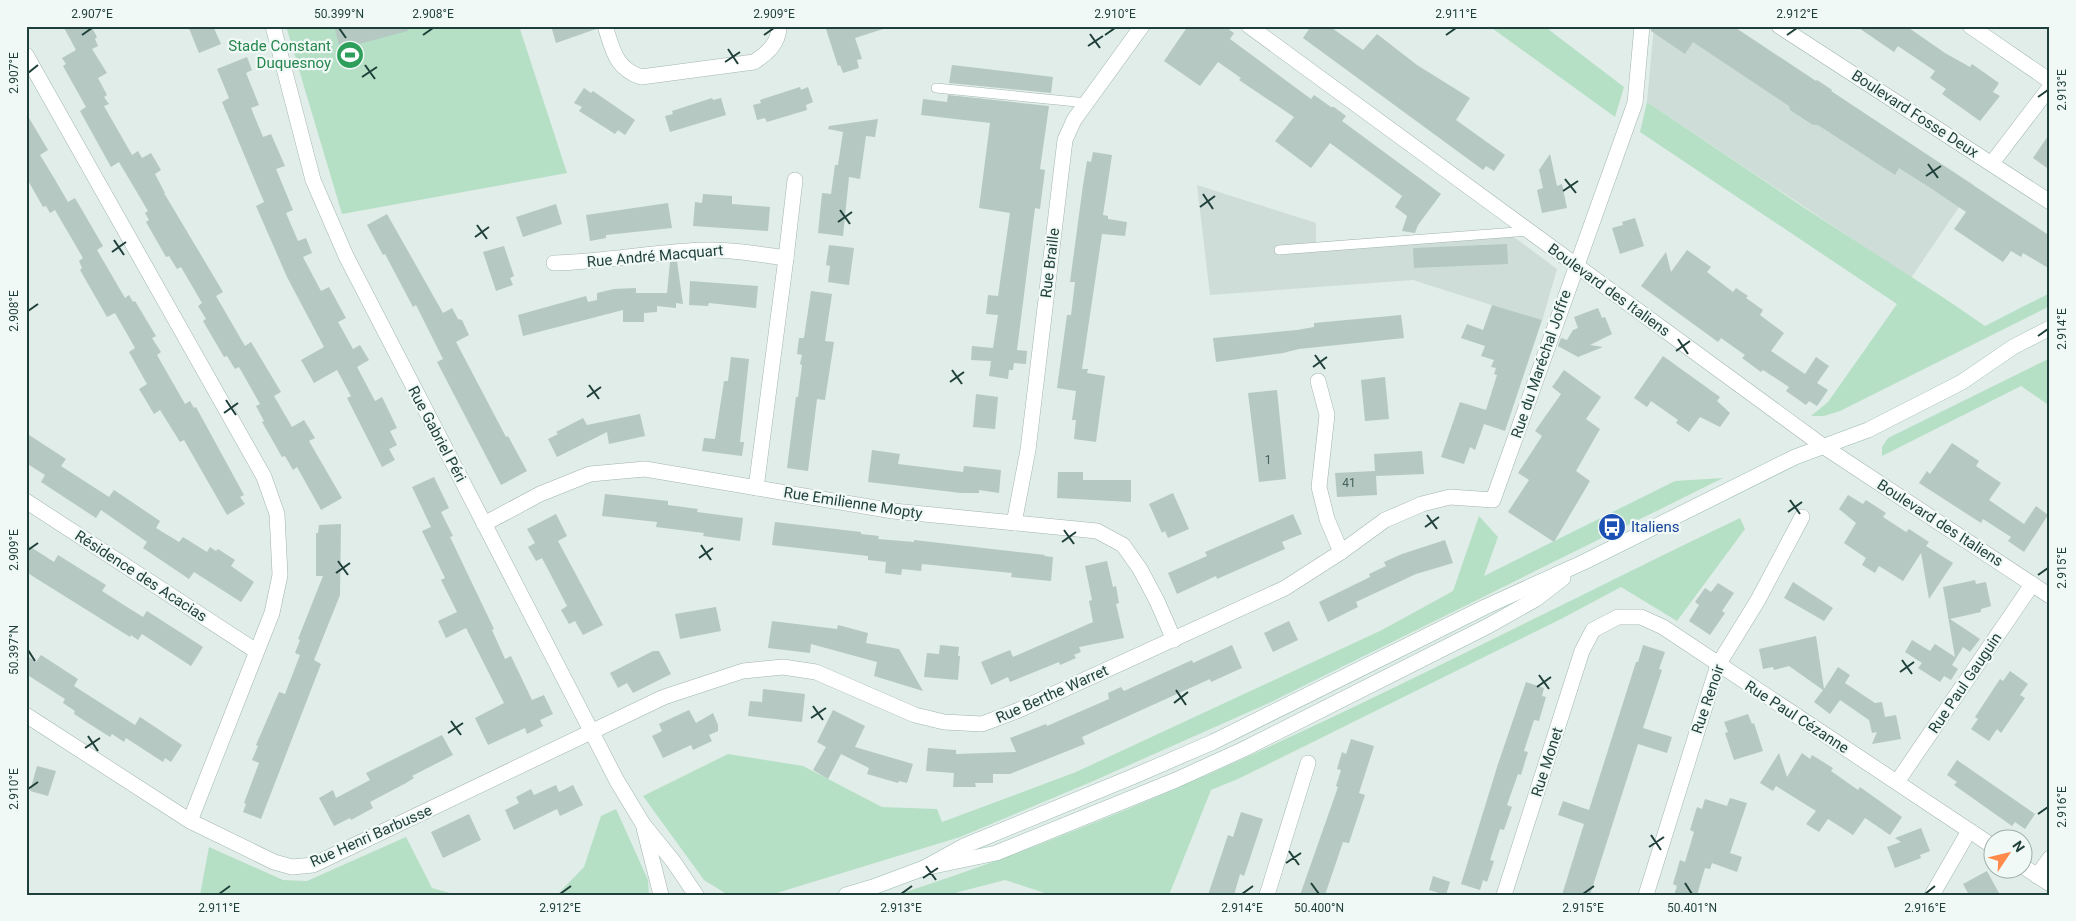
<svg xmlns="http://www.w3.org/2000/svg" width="2076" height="921" viewBox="0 0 2076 921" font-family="Roboto,sans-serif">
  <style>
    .built { fill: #ceddd7 }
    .green { fill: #b6e0c6 }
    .building { fill: #b5c8c2 }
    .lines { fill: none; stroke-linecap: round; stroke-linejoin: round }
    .lane-casing { stroke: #a2b5b0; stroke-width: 10 }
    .street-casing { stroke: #a2b5b0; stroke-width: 16 }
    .secondary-casing { stroke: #9dbab2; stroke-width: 16 }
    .lane { stroke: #fff; stroke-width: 9 }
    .street { stroke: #fff; stroke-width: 15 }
    .secondary { stroke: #fff; stroke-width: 15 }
    .ticks { fill: none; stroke: #1f3f3a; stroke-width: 2 }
    .labels { text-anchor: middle; stroke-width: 4.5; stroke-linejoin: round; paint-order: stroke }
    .number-label { font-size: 12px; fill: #44615c }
    .leisure-label { font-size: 15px; fill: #27864d; stroke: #f1f9f6; text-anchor: end }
    .street-label { font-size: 15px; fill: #1f3f3a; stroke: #f1f9f6 }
    .transit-label { font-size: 15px; fill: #164399; stroke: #f1f9f6; text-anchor: start }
    .neatline { fill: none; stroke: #1f3f3a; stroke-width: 2 }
    .ticks-label { font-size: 12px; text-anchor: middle; fill: #1f3f3a }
  </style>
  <rect width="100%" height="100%" fill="#e0ede8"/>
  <!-- built -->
  <g class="built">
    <polygon points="1654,26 1816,81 1817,80 1832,90 1832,92 1974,185 1911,278 1647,102"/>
    <polygon points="1197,185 1316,223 1316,242 1503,229 1557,269 1542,321 1413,280 1210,295"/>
  </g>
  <!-- green -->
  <g class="green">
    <polygon points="286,26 519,26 567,173 342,214"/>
    <polygon points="1489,26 1544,26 1624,87 1615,117"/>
    <polygon points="1647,102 1806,209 1944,298 1985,326 2050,293 2050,306 1840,411 1824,416 1811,416 1828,402 1897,304 1640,132"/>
    <polygon points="2050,358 2050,406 2021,386 1882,456 1882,447 1888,438"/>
    <polygon points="1723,478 1269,703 1091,782 960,837 770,895 728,895 704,880 643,796 728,754 803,766 882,807 937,809 942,822 1076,772 1382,630 1453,591 1479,516 1498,537 1484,576 1675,481"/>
    <path d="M 1740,518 L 1745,529 L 1677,621 L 1621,587 L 1561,619 L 1240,778 L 1211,790 L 1169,895 L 1051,895 L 1005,880 L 947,895 L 896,895 C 1190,801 1462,651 1740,518 Z"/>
    <polygon points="616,809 648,880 649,895 557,895 584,867 601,816"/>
    <polygon points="406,837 432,888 457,895 200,895 209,847 283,880 307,881"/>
  </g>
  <!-- building -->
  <g class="building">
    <polygon points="63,26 91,26 97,37 95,39 98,46 92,49 107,73 98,78 107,95 104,97 109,104 104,106 132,155 138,151 142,158 151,153 161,170 155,174 165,193 164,193 223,292 216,296 245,346 251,342 281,392 274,396 292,427 304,420 315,438 309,441 342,498 321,510 297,467 293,470 285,456 282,457 262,422 264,421 256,406 260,404 239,367 235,369 227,356 224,357 203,321 206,319 198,306 202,303 181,267 177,269 169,256 166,257 146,222 149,220 145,213 148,211 119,162 111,167 80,111 86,107 63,66 66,64 62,58 76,50"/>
    <polygon points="188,26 213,26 221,44 199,53"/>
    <polygon points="334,26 407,26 408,31 340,49"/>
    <polygon points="551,26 596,26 596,29 556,43"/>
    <polygon points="825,26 883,26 883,29 855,38 862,59 857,60 859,68 843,73 840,65 838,66"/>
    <polygon points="1188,26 1224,26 1234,33 1230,39 1311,99 1314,95 1331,107 1334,107 1346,116 1342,121 1441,194 1418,225 1415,233 1402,231 1407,216 1395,207 1402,196 1330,143 1311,168 1275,141 1294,117 1239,80 1241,78 1218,62 1200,86 1164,61"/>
    <polygon points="1311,26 1329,26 1363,50 1377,34 1417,65 1470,98 1456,120 1505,155 1494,171 1486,166 1483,170 1303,38"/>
    <polygon points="1651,26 1733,26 1816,81 1817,80 1832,90 1831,91 2050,236 2050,269 2023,253 2021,257 2011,251 2003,262 1954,229 1966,212 1932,189 1899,168 1895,175 1818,125 1813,125 1790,110 1789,106 1693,42 1685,54 1651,31"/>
    <polygon points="1856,26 1906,26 1945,53 1970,67 1972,64 1999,83 1993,92 2000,96 1980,121 1942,94 1946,89 1930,78 1935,71 1898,46 1894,52"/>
    <polygon points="247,57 252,70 246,73 259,105 251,108 263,137 271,134 285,166 276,169 293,210 286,213 298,241 306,238 312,253 303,257 321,291 329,287 346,318 338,322 353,349 360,345 369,360 357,367 375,401 382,397 397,428 390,431 397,445 389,449 395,460 382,467 347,398 351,396 337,370 314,383 301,360 324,347 287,277 256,206 264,202 222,102 229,98 217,69"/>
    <polygon points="952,65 1053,77 1051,93 949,83"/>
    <polygon points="800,87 801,90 808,87 813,102 806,105 807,110 767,122 765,118 757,120 753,105 761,103 760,100"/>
    <polygon points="584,88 591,93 593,91 635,120 625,135 618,130 615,134 579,111 582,107 574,103"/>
    <polygon points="948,95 1049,106 1040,169 1045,170 1040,209 1035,208 1017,350 1027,351 1026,364 1014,363 1013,370 1009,370 1008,379 989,376 991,361 971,360 972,346 993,348 998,315 986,314 988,295 998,296 1010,213 979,208 990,123 921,115 923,99 947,102"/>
    <polygon points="712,98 713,100 721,98 726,115 670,132 665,116 673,114 672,111"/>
    <polygon points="26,113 48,150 40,155 54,178 68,202 75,198 103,246 97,250 125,298 129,295 133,302 135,301 156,336 152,338 161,352 157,355 185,404 190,401 194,408 196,407 244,495 240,497 245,504 227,515 184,440 180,442 160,410 154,414 139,389 147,384 129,352 135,348 115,313 107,317 80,270 82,268 79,261 83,258 55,210 50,213 46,206 43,207 26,177"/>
    <polygon points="878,119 875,137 866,136 860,179 849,177 843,236 818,233 822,193 831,194 835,165 838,165 843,132 828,129 829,126"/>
    <polygon points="2050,133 2050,170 2033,158"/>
    <polygon points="1093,152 1112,155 1103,215 1108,216 1108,219 1127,222 1125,236 1102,234 1082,369 1088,369 1087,373 1105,376 1096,442 1074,439 1076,420 1072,420 1076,391 1057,388 1067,315 1071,315 1075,282 1070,282 1083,185 1087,161 1091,162"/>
    <polygon points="1550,154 1557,186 1562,184 1567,208 1542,213 1537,190 1543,188 1539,170"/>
    <polygon points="703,194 732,196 732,204 770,207 768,231 693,226 695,202 702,203"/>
    <polygon points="668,203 672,228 606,235 606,238 590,241 586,215"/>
    <polygon points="556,204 562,224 523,237 516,217"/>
    <polygon points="387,214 443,313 452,308 458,319 462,320 469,335 456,342 506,437 508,436 527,471 501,485 437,362 443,359 416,305 413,307 385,254 383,255 367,225"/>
    <polygon points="1635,218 1644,246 1620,254 1612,228 1623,225 1622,222"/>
    <polygon points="1507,244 1508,264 1414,268 1413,248"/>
    <polygon points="829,245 854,248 849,285 828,282 830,266 826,265"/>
    <polygon points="504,246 514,276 510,278 513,285 496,291 483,252"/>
    <polygon points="1687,250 1711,267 1707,272 1733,292 1736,288 1748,296 1746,298 1763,310 1760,315 1784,333 1771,351 1805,374 1816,357 1829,366 1817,383 1828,390 1817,406 1809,401 1806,405 1786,391 1789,387 1763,370 1761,372 1742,358 1745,355 1721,338 1718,342 1641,286 1666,252 1671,272"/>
    <polygon points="677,261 683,304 676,303 676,308 657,306 657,312 644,313 644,322 623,322 623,310 523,336 518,315 586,296 588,302 597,300 597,293 614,289 636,288 636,293 667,293 670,262"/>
    <polygon points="690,281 758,286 756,308 709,303 708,306 689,305"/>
    <polygon points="811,291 832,294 825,341 834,342 825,400 817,399 808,471 787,468 796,397 798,397 802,365 800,364 802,355 797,354 799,338 804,338"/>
    <polygon points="1492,305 1542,320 1505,431 1484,424 1475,450 1470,447 1464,464 1441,457 1460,402 1486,410 1497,375 1494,374 1496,368 1491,367 1494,360 1481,356 1485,346 1461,338 1467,324 1483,330"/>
    <polygon points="1598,308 1602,318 1605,317 1612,334 1590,345 1603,347 1578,357 1558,346 1561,338 1567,340 1573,330 1578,328 1574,317"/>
    <polygon points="1401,315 1404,338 1299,349 1283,353 1216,362 1213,338 1297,330 1314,327 1314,323"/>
    <polygon points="1663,356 1720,397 1717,401 1730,413 1720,427 1700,417 1689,432 1676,423 1678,420 1651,401 1647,407 1634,398"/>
    <polygon points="731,357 749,359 740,442 744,442 742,456 702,451 704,438 715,439 724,381 728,381"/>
    <polygon points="1564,370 1601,397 1586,419 1600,429 1576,471 1590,481 1554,542 1508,512 1529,480 1518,473 1542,436 1535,431 1561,394 1552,387"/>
    <polygon points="1385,377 1389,419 1365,421 1361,380"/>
    <polygon points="1277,390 1286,479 1259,482 1248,393"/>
    <polygon points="976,394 998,397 995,429 973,427"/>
    <polygon points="640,414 645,436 609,444 607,432 557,457 548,439 558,434 556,432 583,418 587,425"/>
    <polygon points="26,433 66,459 61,466 109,497 114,490 160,521 156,528 179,542 183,537 207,552 210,547 216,551 218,549 235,560 231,566 254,582 241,602 194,572 189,579 143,548 147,542 101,510 96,518 41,482 45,475 26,463"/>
    <polygon points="1952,443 1979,461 1976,466 2001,483 1989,500 2024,524 2036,506 2048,515 2024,552 2008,541 2011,537 1983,519 1981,523 1919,483 1927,471 1930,474"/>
    <polygon points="872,450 900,454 898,464 963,472 964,466 1001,470 999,493 979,490 979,493 961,493 868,482"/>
    <polygon points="1422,451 1424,474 1376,476 1377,495 1337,497 1335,473 1375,471 1374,454"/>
    <polygon points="1058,472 1083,472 1083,480 1131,480 1131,502 1057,498"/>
    <polygon points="434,477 449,508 441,512 453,536 450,537 494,629 492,630 505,659 511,656 532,700 544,695 553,714 540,720 543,726 527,734 525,728 488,745 475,718 504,703 466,628 446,638 438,621 457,612 441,580 445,578 422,531 431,527 412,487"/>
    <polygon points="1173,493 1189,529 1168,538 1165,531 1162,533 1149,504"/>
    <polygon points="605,494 668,501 668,505 698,509 697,512 743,518 740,541 703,536 704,533 656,527 657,522 602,516"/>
    <polygon points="1848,495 1863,504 1866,500 1886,513 1883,517 1906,532 1909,529 1929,542 1926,546 1953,563 1929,599 1921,553 1903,581 1879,566 1875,573 1862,565 1866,558 1844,543 1856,523 1839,509"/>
    <polygon points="556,514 567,536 558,541 603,625 583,635 575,621 569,624 561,610 567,606 542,558 536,561 528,547 535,543 527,529"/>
    <polygon points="1293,514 1302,534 1282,542 1285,549 1217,579 1216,576 1177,594 1168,573 1207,556 1205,552"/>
    <polygon points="775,522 861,532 861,534 879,536 878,539 914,542 914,540 1045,555 1044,556 1053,557 1051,581 1011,577 1012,573 922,564 921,571 902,569 901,575 885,573 886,562 868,560 868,556 772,545"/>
    <polygon points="341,524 340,595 314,660 321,664 261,819 243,812 246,804 244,803 259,763 252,760 258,746 256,745 279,692 285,694 300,655 295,653 300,640 298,639 323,576 316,576 316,533 318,533 319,525"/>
    <polygon points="1445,540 1453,563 1416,574 1356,602 1358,607 1328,622 1319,602 1370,577 1369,574 1386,566 1384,562 1402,554"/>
    <polygon points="26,544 54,562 58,555 106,585 102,591 127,607 143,617 147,611 203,647 191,666 142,634 138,640 131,635 130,637 26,572"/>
    <polygon points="1107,561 1113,587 1116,586 1119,603 1116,604 1124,638 1079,647 1081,652 1074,655 1076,658 1060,665 1059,662 1010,682 1008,677 991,685 981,662 1010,650 1013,657 1093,622 1089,601 1092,600 1085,566"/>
    <polygon points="1975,580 1976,584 1986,582 1991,606 1981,609 1981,612 1950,619 1980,639 1970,652 1963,647 1952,665 1958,669 1951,680 1944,676 1940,682 1918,668 1922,663 1905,652 1912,640 1930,651 1935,644 1955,657 1943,587"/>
    <polygon points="1793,582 1833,608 1824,621 1784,598"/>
    <polygon points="1718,583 1734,593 1722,611 1725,613 1710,635 1689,621 1699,605 1695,602 1705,588 1711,592"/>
    <polygon points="716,607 721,631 680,639 675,614"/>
    <polygon points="772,621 837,629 838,625 868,633 866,643 899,649 923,691 874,676 877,662 811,644 810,653 768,648"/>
    <polygon points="1289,621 1298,640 1273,652 1264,633"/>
    <polygon points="1816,636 1824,689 1838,667 1850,675 1845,683 1875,703 1882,702 1885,717 1896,715 1901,739 1872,744 1877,732 1872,733 1869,720 1840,700 1830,714 1814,702 1823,690 1789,666 1774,670 1773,667 1763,669 1759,649"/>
    <polygon points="940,645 959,647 958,656 960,656 958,680 924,677 927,653 939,654"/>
    <polygon points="1232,645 1242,668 1211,682 1210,679 1082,737 1085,744 1010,774 993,774 993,783 975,783 976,787 953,787 954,773 926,771 928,748 956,750 956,754 1016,752 1010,738 1046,724 1047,726 1109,699 1108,693 1121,687 1124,691 1192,660 1193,663"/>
    <polygon points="1643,645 1665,652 1659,669 1662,670 1643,728 1672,737 1667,753 1638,744 1590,895 1562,895 1584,824 1558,815 1563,801 1589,810 1636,662 1638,662"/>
    <polygon points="653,651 659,651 671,674 633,693 627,683 618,688 610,673"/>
    <polygon points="26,655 36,662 41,655 78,679 74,686 135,725 140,717 182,745 171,762 165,758 163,762 126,738 124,742 112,734 110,737 74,714 75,711 63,703 65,699 26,674"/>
    <polygon points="2010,671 2028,684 2020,695 2025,698 2001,733 1997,729 1989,741 1971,729 1978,719 1975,717 2000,679 2003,681"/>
    <polygon points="1526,682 1544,688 1542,696 1546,697 1539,721 1534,720 1524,751 1528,752 1521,775 1518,774 1507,805 1512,807 1504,830 1500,829 1490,860 1494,861 1487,882 1483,880 1480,890 1461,884 1498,764"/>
    <polygon points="763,689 805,694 802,722 748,716 750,701 762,702"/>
    <polygon points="689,710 696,723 713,713 718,725 718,731 709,735 712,741 693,750 691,745 663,758 652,736 662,731 659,724"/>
    <polygon points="833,710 865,726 855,747 913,764 907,783 899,781 898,783 867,774 869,768 841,754 828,779 813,770 826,747 817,742"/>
    <polygon points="1748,714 1752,724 1754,723 1763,751 1734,760 1725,733 1728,732 1724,722"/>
    <polygon points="442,735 453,755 412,776 414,778 406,783 370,802 373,808 351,820 350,818 334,826 319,798 333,790 336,798 370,780 366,773"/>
    <polygon points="1351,739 1374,746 1359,793 1365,795 1349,843 1343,842 1325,895 1300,895 1338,787 1336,786 1341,770 1337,769 1342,752 1346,754"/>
    <polygon points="1779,753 1787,777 1802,753 1810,759 1812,755 1833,768 1831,771 1858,790 1860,787 1902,817 1890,835 1865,818 1853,835 1828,819 1819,832 1806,824 1816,811 1776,786 1773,791 1760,783"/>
    <polygon points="1957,760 2035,814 2025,829 2015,822 2012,826 1954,785 1957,782 1947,775"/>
    <polygon points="37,766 56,771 48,796 30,791"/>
    <polygon points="556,785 559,792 573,785 583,805 560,816 557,809 514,830 505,810 519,803 516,797 531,789 534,795"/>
    <polygon points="1730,798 1747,803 1730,853 1742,857 1737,872 1712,863 1710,869 1705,868 1697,895 1674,895 1677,886 1673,884 1680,860 1685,862 1694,832 1690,830 1697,807 1702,809 1705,799 1727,806"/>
    <polygon points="1241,812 1263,819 1244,876 1240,874 1234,895 1208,895 1228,835 1233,837"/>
    <polygon points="469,814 481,840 443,858 431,832"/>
    <polygon points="1921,828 1930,851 1920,855 1921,858 1895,868 1887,847 1901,842 1895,838"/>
    <polygon points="1987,871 2000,895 1969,895 1963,884"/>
    <polygon points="1433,876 1450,882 1446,895 1429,890"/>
  </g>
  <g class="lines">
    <!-- lane casing -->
    <g class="lane-casing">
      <g id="lane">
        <polyline points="936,88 1087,103"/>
        <polyline points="1279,250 1528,231"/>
      </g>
    </g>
    <!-- street casing -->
    <g class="street-casing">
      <g id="street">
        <polyline points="273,26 313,180 346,256 617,781 643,824 673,861 696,895"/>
        <path d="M 605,26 C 613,50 615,68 641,77 L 754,62 C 767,53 779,44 779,26"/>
        <polyline points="1249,26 1823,446 2050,596"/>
        <polyline points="1779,26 2050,202"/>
        <polyline points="1970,26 2050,81"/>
        <polyline points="26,55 264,477 277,514 280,575 272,613 190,821"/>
        <polyline points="1992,163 2050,87"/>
        <polyline points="786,258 795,180"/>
        <path d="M 554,263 C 599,262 642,254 687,251 C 721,248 752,253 786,258 L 756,488"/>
        <polyline points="1318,381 1327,415 1319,487 1327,519 1341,552"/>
        <polyline points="26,501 256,651"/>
        <polyline points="1014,523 1028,450 1065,140 1074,120 1142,26"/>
        <polyline points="484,524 540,494 590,474 645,469 893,511 1097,531 1123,545 1140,569 1157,601 1174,640"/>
        <polyline points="26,715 190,821 274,862 292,867 313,865 664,697 743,671 783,667 816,672 915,715 944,722 982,724 1019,710 1285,588 1341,552 1385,520 1422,504 1450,497 1493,500 1635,103 1642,26"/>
        <polyline points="1897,782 2029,589 2031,583"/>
        <polyline points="644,828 661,895"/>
        <polyline points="2024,867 2050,884"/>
        <polyline points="2037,876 2050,858"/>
        <polyline points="1267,895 1308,763"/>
        <polyline points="1504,895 1582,651 1593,630 1618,617 1641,617 1663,627 1994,847"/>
        <polyline points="1646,895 1718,665 1758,600 1802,517"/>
        <polyline points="1932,895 1969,831"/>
      </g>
    </g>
    <!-- secondary casing -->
    <g class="secondary-casing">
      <g id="secondary">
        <polyline points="924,868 964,846 1132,777 1213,742 1485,607 1584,562 1795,457 1868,430 1962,382 2013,347 2050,328"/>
        <polyline points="846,895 873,887 924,868 996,853 1176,780 1244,749 1488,626 1536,599 1563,578"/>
      </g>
    </g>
    <!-- lane -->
    <use href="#lane" class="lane"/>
    <!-- street -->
    <use href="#street" class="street"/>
    <!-- secondary -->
    <use href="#secondary" class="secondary"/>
  </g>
  <!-- ticks -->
  <path class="ticks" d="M 339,28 L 346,38M 1090,34 L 1100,48M 82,35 L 92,28M 423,35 L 433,28M 764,35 L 774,28M 1105,35 L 1115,28M 1446,35 L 1456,28M 1787,35 L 1797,28M 1088,46 L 1103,36M 728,49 L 738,64M 725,62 L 740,52M 365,65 L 375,79M 28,73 L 38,65M 362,77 L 377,67M 2038,97 L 2048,90M 1928,164 L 1938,178M 1926,176 L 1941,166M 1565,179 L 1576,193M 1563,191 L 1578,181M 1203,194 L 1213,209M 1200,207 L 1215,196M 840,210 L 850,224M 838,222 L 852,212M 477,225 L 487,239M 475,237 L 489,227M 114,240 L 124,255M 112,252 L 126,242M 28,311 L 38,304M 2038,336 L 2048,329M 1678,339 L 1688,354M 1676,351 L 1690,341M 1315,355 L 1325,369M 1313,367 L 1327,357M 952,370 L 962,384M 950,382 L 964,372M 589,385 L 599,399M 587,397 L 601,387M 226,400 L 236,415M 224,413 L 238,403M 1790,500 L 1800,514M 1788,512 L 1802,502M 1427,515 L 1437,529M 1425,527 L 1439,517M 1064,530 L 1074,544M 1062,542 L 1076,532M 701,545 L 711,560M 28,550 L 38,543M 699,558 L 713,548M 338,561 L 348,575M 336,573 L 350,563M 2038,575 L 2048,568M 28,650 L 35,661M 1902,660 L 1912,674M 1900,672 L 1914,662M 1539,675 L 1549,689M 1537,687 L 1551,677M 1176,690 L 1186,705M 1174,703 L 1188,692M 813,706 L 823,720M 811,718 L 826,708M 451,721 L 461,735M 448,733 L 463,723M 88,736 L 98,751M 85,748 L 100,738M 28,789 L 38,782M 2038,814 L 2048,807M 1651,835 L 1661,850M 1649,847 L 1664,837M 1289,851 L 1299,865M 1286,863 L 1301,853M 926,866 L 936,880M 923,878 L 938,868M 1311,883 L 1319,894M 1685,883 L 1692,894M 219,894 L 230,886M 560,894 L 571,886M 901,894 L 912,886M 1242,894 L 1253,886M 1583,894 L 1594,886M 1925,894 L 1935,886"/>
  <!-- icons -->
  <defs>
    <g id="stadium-disc" transform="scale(1.4375)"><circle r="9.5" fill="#2e9e5b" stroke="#f1f9f6"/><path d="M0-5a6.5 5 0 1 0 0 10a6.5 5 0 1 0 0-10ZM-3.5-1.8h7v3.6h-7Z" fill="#fff"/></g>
    <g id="bus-disc" transform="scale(1.4375)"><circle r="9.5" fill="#1a4fb4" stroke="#f1f9f6"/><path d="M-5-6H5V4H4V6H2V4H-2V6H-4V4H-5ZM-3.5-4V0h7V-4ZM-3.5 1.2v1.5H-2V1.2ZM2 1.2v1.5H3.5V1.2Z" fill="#fff"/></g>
  </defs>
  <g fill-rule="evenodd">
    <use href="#stadium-disc" x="350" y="55"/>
    <use href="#bus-disc" x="1612" y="527"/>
  </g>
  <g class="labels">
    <!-- number labels -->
    <g class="number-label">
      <text x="1268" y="464">1</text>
      <text x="1349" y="487">41</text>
    </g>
    <!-- leisure labels -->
    <g class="leisure-label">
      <text x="331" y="51">Stade Constant<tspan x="331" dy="17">Duquesnoy</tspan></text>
    </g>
    <!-- street labels -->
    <g class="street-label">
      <text transform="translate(1915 114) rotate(33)" y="5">Boulevard Fosse Deux</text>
      <text transform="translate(655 256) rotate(-5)" y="5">Rue André Macquart</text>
      <text transform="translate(1050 263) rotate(-83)" y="5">Rue Braille</text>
      <text transform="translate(1609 290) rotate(36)" y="5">Boulevard des Italiens</text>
      <text transform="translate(1541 364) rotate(-71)" y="5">Rue du Maréchal Joffre</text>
      <text transform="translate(437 434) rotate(62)" y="5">Rue Gabriel Péri</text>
      <text transform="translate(853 503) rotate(9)" y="5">Rue Emilienne Mopty</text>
      <text transform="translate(1940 523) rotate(33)" y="5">Boulevard des Italiens</text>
      <text transform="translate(141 576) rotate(33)" y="5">Résidence des Acacias</text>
      <text transform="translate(1965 683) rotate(-56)" y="5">Rue Paul Gauguin</text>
      <text transform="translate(1052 694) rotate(-24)" y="5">Rue Berthe Warret</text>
      <text transform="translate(1708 699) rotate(-71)" y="5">Rue Renoir</text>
      <text transform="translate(1797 717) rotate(33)" y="5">Rue Paul Cézanne</text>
      <text transform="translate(1547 762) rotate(-72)" y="5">Rue Monet</text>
      <text transform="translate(371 836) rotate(-24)" y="5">Rue Henri Barbusse</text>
    </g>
    <!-- transit labels -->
    <g class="transit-label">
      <text x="1631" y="532">Italiens</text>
    </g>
  </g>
  <!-- border -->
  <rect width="2076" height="921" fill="none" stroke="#f1f9f6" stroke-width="55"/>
  <!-- north arrow -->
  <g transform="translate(2008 854) rotate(55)"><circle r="24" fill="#f1f9f6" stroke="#9dafab"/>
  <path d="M0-4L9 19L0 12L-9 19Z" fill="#ff8a4c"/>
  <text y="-8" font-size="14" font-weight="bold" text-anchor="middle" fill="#1f3f3a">N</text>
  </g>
  <rect x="28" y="28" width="2020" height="866" class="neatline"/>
  <g class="ticks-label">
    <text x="92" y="18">2.907°E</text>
    <text x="339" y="18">50.399°N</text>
    <text x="433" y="18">2.908°E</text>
    <text x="774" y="18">2.909°E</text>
    <text x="1115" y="18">2.910°E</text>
    <text x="1456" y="18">2.911°E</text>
    <text x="1797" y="18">2.912°E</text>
    <text transform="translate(14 73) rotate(-90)" y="4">2.907°E</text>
    <text transform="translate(2062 90) rotate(-90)" y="4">2.913°E</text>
    <text transform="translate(14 311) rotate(-90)" y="4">2.908°E</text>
    <text transform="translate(2062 329) rotate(-90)" y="4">2.914°E</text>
    <text transform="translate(14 550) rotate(-90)" y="4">2.909°E</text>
    <text transform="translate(2062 568) rotate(-90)" y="4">2.915°E</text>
    <text transform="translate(14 650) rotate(-90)" y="4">50.397°N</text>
    <text transform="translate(14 789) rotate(-90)" y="4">2.910°E</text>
    <text transform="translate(2062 807) rotate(-90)" y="4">2.916°E</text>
    <text x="219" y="912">2.911°E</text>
    <text x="560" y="912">2.912°E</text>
    <text x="901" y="912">2.913°E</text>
    <text x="1242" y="912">2.914°E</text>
    <text x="1319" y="912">50.400°N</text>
    <text x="1583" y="912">2.915°E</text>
    <text x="1692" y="912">50.401°N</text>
    <text x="1925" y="912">2.916°E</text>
  </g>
</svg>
